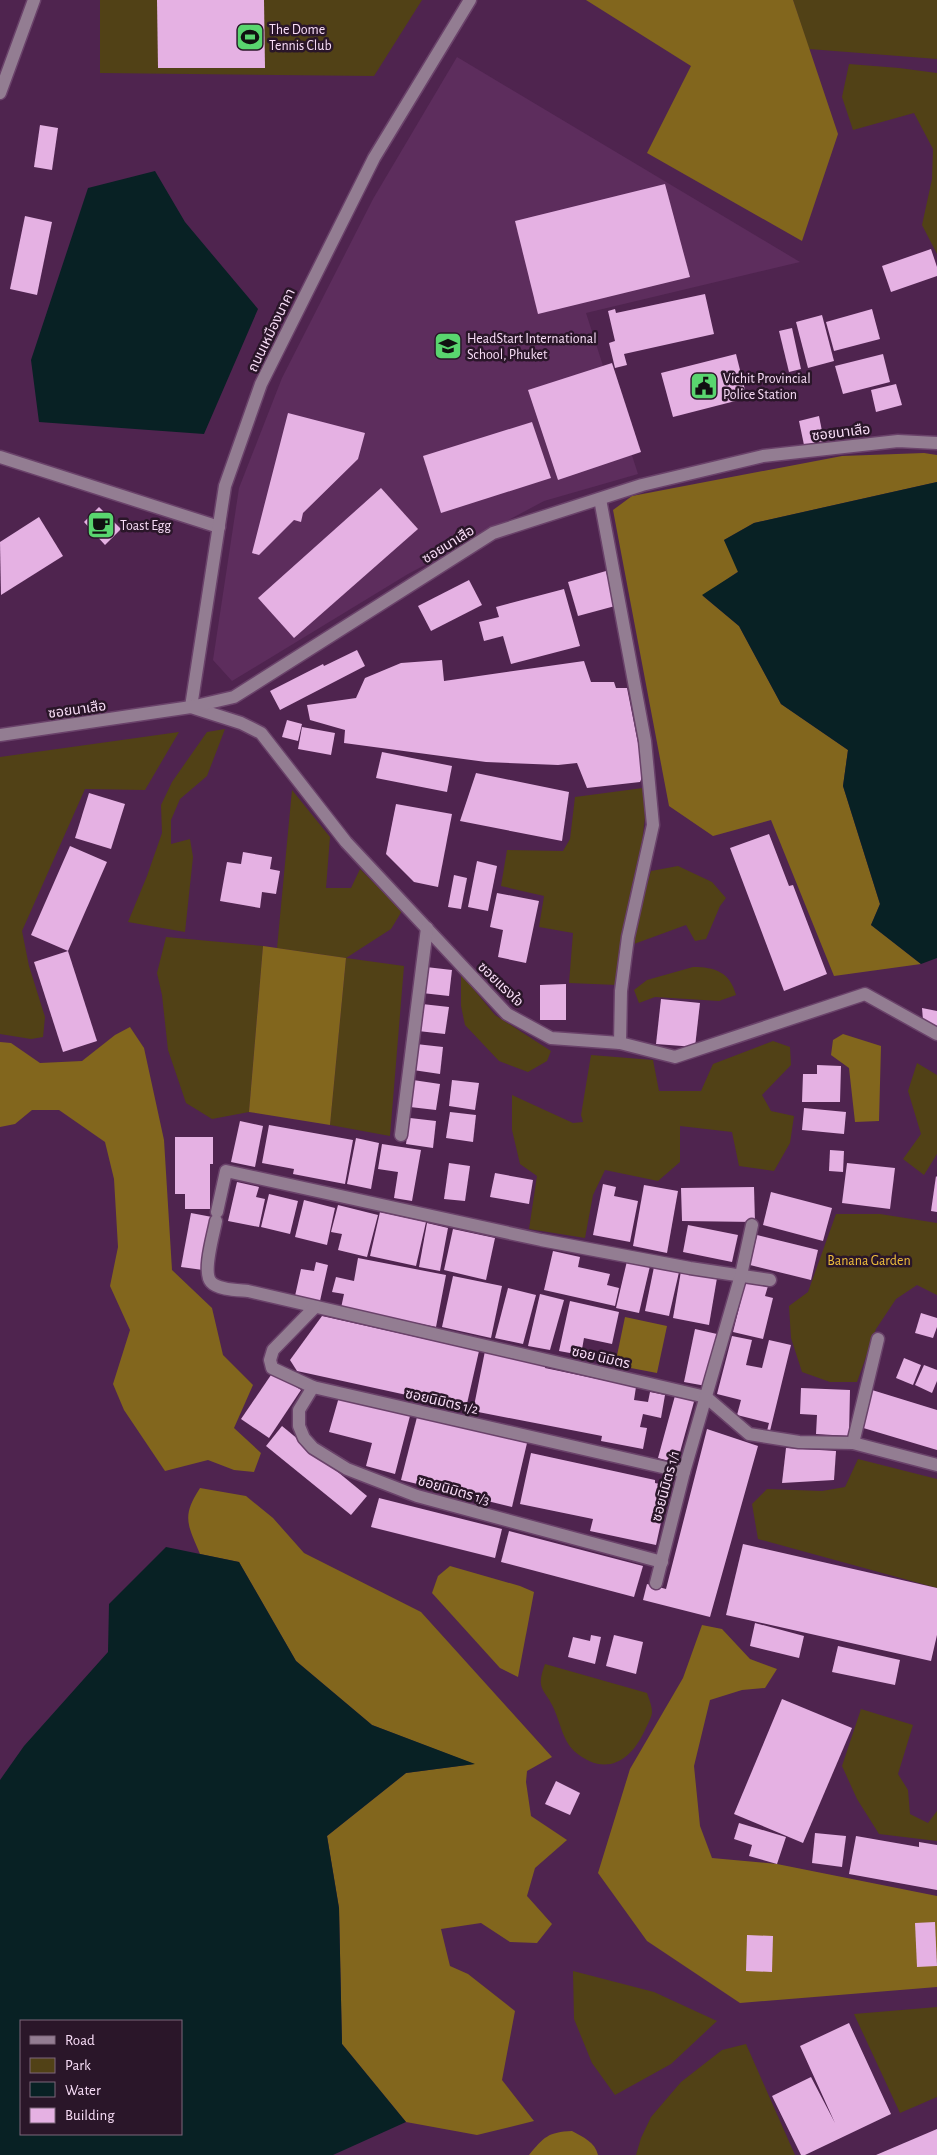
<svg xmlns="http://www.w3.org/2000/svg" width="937" height="2155" viewBox="0 0 937 2155" font-family="'Alegreya Sans','Noto Sans Thai',sans-serif">
  <style>
    .built { fill: #5d2d5d }
    .green { fill: #514116 }
    .forest { fill: #82661d }
    .water { fill: #082124; fill-rule: evenodd }
    .building { fill: #e5b1e3 }
    .lines { fill: none; stroke-linecap: round; stroke-linejoin: round }
    .minor-casing { stroke: #6a426a; stroke-width: 15 }
    .minor { stroke: #937d92; stroke-width: 12 }
    .labels { text-anchor: middle; stroke-width: 5; stroke-linejoin: round; paint-order: stroke }
    .poi-label { font-size: 14px; fill: #f8ddf7; stroke: #2a1629; text-anchor: start }
    .street-label { font-size: 14px; fill: #f8ddf7; stroke: #2a1629 }
    .park-label { font-size: 14px; fill: #f0bf3c; stroke: #2a1629 }
  </style>
  <rect width="100%" height="100%" fill="#4f244f"/>
  <!-- built -->
  <polygon class="built" points="457,57 800,262 586,313 638,474 544,501 408,574 232,681 213,660 239,488 282,378 373,199"/>
  <!-- green -->
  <g class="green">
    <polygon points="100,0 422,0 374,76 100,73"/>
    <polygon points="793,0 937,0 937,59 809,49"/>
    <polygon points="849,64 899,68 937,73 937,254 922,225 932,179 933,149 914,113 853,130 842,97"/>
    <polygon points="225,729 207,776 180,799 171,820 171,844 190,839 193,857 185,932 128,922 147,876 162,833 161,805 172,782 207,732"/>
    <polygon points="179,732 145,790 85,789 22,931 29,966 45,1017 43,1037 31,1039 0,1034 0,757"/>
    <polygon points="643,788 645,817 642,842 630,894 617,985 569,983 573,933 539,927 544,896 501,886 507,850 563,851 570,839 575,797"/>
    <polygon points="292,790 330,837 326,888 351,888 360,869 402,911 391,929 346,958 404,966 390,1136 330,1125 346,958 277,948"/>
    <polygon points="678,866 712,882 726,898 720,906 706,939 695,941 686,925 634,944 639,912 651,871"/>
    <polygon points="166,937 263,946 249,1112 212,1119 186,1103 168,1050 162,995 157,973"/>
    <path d="M 693,967 C 715,967 730,972 736,995 L 719,1001 L 655,997 L 639,1003 L 634,990 L 647,980 Z"/>
    <polygon points="461,974 495,1015 551,1051 547,1061 528,1072 499,1061 465,1025 461,1006"/>
    <polygon points="773,1041 790,1047 791,1065 762,1095 771,1111 794,1116 790,1143 774,1171 739,1166 732,1132 680,1126 680,1162 658,1181 605,1170 593,1195 585,1238 529,1229 537,1176 520,1164 512,1130 512,1095 573,1123 583,1122 581,1115 591,1055 653,1060 659,1091 701,1091 713,1064"/>
    <polygon points="917,1063 937,1075 937,1154 924,1175 903,1159 921,1134 908,1091"/>
    <polygon points="836,1214 880,1214 937,1223 937,1295 917,1285 896,1299 876,1329 857,1382 830,1382 802,1372 791,1338 789,1306 808,1292"/>
    <polygon points="858,1459 937,1479 937,1588 758,1539 752,1504 767,1489 822,1491 845,1487"/>
    <path d="M 545,1664 L 647,1693 C 649,1699 652,1706 652,1712 C 652,1717 647,1725 645,1730 C 630,1763 604,1777 574,1751 C 563,1741 560,1722 554,1709 C 545,1688 535,1691 545,1664 Z"/>
    <polygon points="861,1709 913,1725 898,1774 908,1790 910,1814 928,1823 937,1811 937,1841 879,1834 857,1799 842,1766"/>
    <polygon points="573,1971 654,1992 717,2021 671,2064 615,2095 592,2063 574,2019"/>
    <polygon points="937,2007 937,2097 900,2113 854,2014"/>
    <polygon points="746,2044 795,2155 636,2155 641,2138 651,2117 681,2082 722,2050"/>
  </g>
  <!-- forest -->
  <g class="forest">
    <polygon points="586,0 793,0 838,134 802,241 647,153 691,66"/>
    <polygon points="924,453 937,455 937,482 754,523 724,540 739,571 703,596 739,626 781,704 848,750 843,786 880,904 871,925 921,964 834,976 771,820 713,836 669,806 613,510 632,496 842,456"/>
    <polygon points="263,946 346,958 330,1125 249,1112"/>
    <polygon points="130,1027 144,1048 164,1140 172,1270 212,1308 223,1355 253,1385 234,1428 261,1453 254,1472 234,1470 208,1460 165,1471 124,1410 113,1384 130,1330 110,1286 118,1247 114,1179 105,1142 59,1110 32,1110 15,1124 0,1127 0,1042 11,1043 40,1063 82,1061 115,1035"/>
    <polygon points="843,1034 881,1046 879,1121 855,1122 849,1068 831,1055 833,1040"/>
    <polygon points="625,1317 667,1326 657,1373 615,1365"/>
    <path d="M 200,1488 L 246,1496 L 273,1518 L 304,1553 L 421,1612 L 552,1757 L 527,1771 L 526,1782 L 531,1816 L 567,1840 L 535,1868 L 527,1896 L 552,1924 L 537,1943 L 510,1942 L 481,1923 L 441,1929 L 450,1966 L 468,1974 L 515,2011 L 502,2080 L 534,2121 L 477,2135 L 406,2122 L 342,2044 L 339,1908 L 327,1836 L 406,1773 L 474,1764 L 372,1725 L 296,1661 L 239,1562 L 200,1554 C 188,1525 181,1517 200,1488 Z"/>
    <polygon points="450,1566 520,1586 534,1592 518,1677 500,1668 432,1593 438,1576"/>
    <polygon points="702,1625 722,1629 750,1659 777,1669 765,1688 742,1690 710,1700 694,1766 700,1826 712,1858 777,1864 937,1896 937,1987 740,2003 647,1941 598,1873 630,1769 683,1678"/>
    <path d="M 572,2131 C 583,2137 595,2142 598,2155 L 529,2155 C 544,2137 548,2132 572,2131 Z"/>
  </g>
  <!-- water -->
  <g class="water">
    <polygon points="155,171 185,222 258,309 204,434 39,422 31,360 88,188"/>
    <polygon points="937,482 937,958 921,964 871,925 880,904 843,786 848,750 781,704 739,626 702,595 738,572 724,540 754,523"/>
    <path d="M 166,1547 L 239,1562 L 296,1661 L 372,1725 L 475,1764 L 406,1773 L 327,1836 L 339,1908 L 342,2044 L 406,2122 L 333,2155 L 0,2155 L 0,1780 L 24,1746 L 108,1652 L 109,1604 ZM 21,2021 L 181,2021 L 181,2134 L 21,2134 Z"/>
  </g>
  <!-- building -->
  <g class="building">
    <polygon points="157,0 264,0 265,68 158,68"/>
    <polygon points="40,125 58,128 52,170 34,167"/>
    <polygon points="665,184 690,277 538,314 515,221"/>
    <polygon points="25,216 52,222 37,295 10,289"/>
    <polygon points="931,249 937,267 937,276 891,292 882,266"/>
    <polygon points="705,294 714,334 624,354 627,365 615,368 609,343 615,341 608,311 615,309 616,313"/>
    <polygon points="872,309 880,339 834,351 826,322"/>
    <polygon points="822,315 834,361 808,368 796,322"/>
    <polygon points="792,328 801,369 789,372 779,331"/>
    <polygon points="736,354 747,398 673,417 661,373"/>
    <polygon points="883,354 890,382 843,394 835,366"/>
    <polygon points="612,363 641,452 558,480 528,390"/>
    <polygon points="896,384 902,405 876,412 871,390"/>
    <polygon points="288,413 365,433 358,459 303,513 301,522 294,520 259,555 252,553"/>
    <polygon points="819,416 824,441 804,445 799,421"/>
    <polygon points="532,422 551,478 441,513 423,456"/>
    <polygon points="381,488 418,529 294,638 258,598"/>
    <polygon points="99,507 121,529 105,545 84,522"/>
    <polygon points="39,517 63,556 1,595 0,542"/>
    <polygon points="606,571 615,606 578,616 568,582"/>
    <polygon points="469,580 482,605 431,631 418,606"/>
    <polygon points="564,589 580,646 511,664 503,636 484,641 479,622 499,617 496,607"/>
    <polygon points="357,650 365,666 280,710 270,691 323,664 324,666"/>
    <polygon points="442,660 444,681 584,661 591,682 614,682 616,688 627,688 644,773 640,782 587,788 577,763 558,765 486,762 344,743 345,730 310,720 307,705 356,698 365,678 401,663"/>
    <polygon points="287,720 302,724 298,741 282,737"/>
    <polygon points="302,727 335,733 331,755 298,749"/>
    <polygon points="382,752 452,766 447,792 376,778"/>
    <polygon points="476,773 569,792 562,841 460,821"/>
    <polygon points="89,793 125,804 111,849 75,838"/>
    <polygon points="396,804 452,814 438,887 414,882 386,854"/>
    <polygon points="769,834 789,886 793,885 827,974 784,991 730,848"/>
    <polygon points="70,846 107,862 68,951 31,935"/>
    <polygon points="243,852 272,857 270,869 280,871 276,894 262,892 260,908 220,901 227,862 241,864"/>
    <polygon points="477,861 497,866 488,911 468,907"/>
    <polygon points="454,875 467,878 461,909 448,907"/>
    <polygon points="497,893 539,901 526,963 498,957 503,930 490,927"/>
    <polygon points="68,951 97,1041 63,1052 34,962"/>
    <polygon points="426,967 452,970 449,996 422,993"/>
    <polygon points="566,984 566,1020 540,1020 540,985"/>
    <polygon points="661,999 700,1003 695,1047 656,1044"/>
    <polygon points="422,1004 449,1007 445,1034 418,1031"/>
    <polygon points="922,1008 937,1011 937,1026 923,1020"/>
    <polygon points="416,1044 443,1047 440,1074 413,1070"/>
    <polygon points="817,1065 841,1066 840,1102 802,1102 803,1074 817,1074"/>
    <polygon points="413,1080 440,1084 436,1110 410,1107"/>
    <polygon points="452,1080 479,1083 475,1110 449,1106"/>
    <polygon points="804,1108 846,1112 844,1134 802,1130"/>
    <polygon points="450,1112 476,1115 473,1142 446,1138"/>
    <polygon points="410,1118 436,1121 433,1148 406,1144"/>
    <polygon points="240,1121 263,1126 255,1167 231,1162"/>
    <polygon points="269,1125 353,1140 345,1184 293,1174 294,1169 262,1163"/>
    <polygon points="175,1137 213,1137 213,1164 210,1164 210,1209 185,1209 185,1194 175,1194"/>
    <polygon points="356,1138 379,1143 371,1189 347,1184"/>
    <polygon points="382,1144 421,1150 412,1201 394,1198 398,1172 378,1169"/>
    <polygon points="830,1150 844,1151 843,1172 829,1171"/>
    <polygon points="449,1163 470,1166 465,1201 444,1199"/>
    <polygon points="847,1163 895,1168 890,1209 842,1203"/>
    <polygon points="495,1173 533,1180 529,1204 490,1197"/>
    <polygon points="936,1176 937,1177 937,1212 931,1211"/>
    <polygon points="237,1182 259,1187 256,1197 265,1199 259,1227 228,1221"/>
    <polygon points="603,1184 616,1187 614,1196 638,1201 630,1242 593,1235"/>
    <polygon points="644,1185 678,1191 667,1253 633,1246"/>
    <polygon points="754,1187 755,1222 682,1221 681,1188"/>
    <polygon points="771,1192 832,1208 823,1241 763,1225"/>
    <polygon points="269,1194 298,1201 290,1234 261,1227"/>
    <polygon points="304,1200 335,1208 327,1245 295,1237"/>
    <polygon points="338,1205 378,1215 367,1257 338,1250 342,1234 331,1232"/>
    <polygon points="380,1212 426,1222 416,1266 370,1256"/>
    <polygon points="191,1213 212,1217 203,1270 181,1267"/>
    <polygon points="427,1223 448,1228 440,1271 419,1267"/>
    <polygon points="688,1225 738,1235 732,1262 683,1252"/>
    <polygon points="453,1229 495,1238 486,1280 444,1270"/>
    <polygon points="757,1235 818,1250 811,1280 750,1265"/>
    <polygon points="553,1251 580,1257 578,1267 610,1274 607,1285 619,1288 615,1306 544,1290"/>
    <polygon points="358,1258 446,1275 436,1327 341,1308 344,1294 332,1292 336,1277 354,1281"/>
    <polygon points="627,1261 650,1266 639,1313 616,1308"/>
    <polygon points="316,1262 328,1265 320,1301 295,1296 301,1269 314,1271"/>
    <polygon points="654,1267 679,1272 669,1316 645,1311"/>
    <polygon points="681,1271 717,1278 709,1325 673,1318"/>
    <polygon points="453,1276 502,1286 491,1338 442,1327"/>
    <polygon points="746,1280 768,1286 765,1296 773,1298 763,1339 733,1332"/>
    <polygon points="508,1288 536,1295 523,1344 495,1338"/>
    <polygon points="540,1294 564,1300 550,1350 528,1346"/>
    <polygon points="570,1301 619,1312 612,1344 584,1338 581,1355 559,1351"/>
    <polygon points="921,1313 937,1318 937,1327 933,1338 915,1333"/>
    <polygon points="322,1316 479,1351 466,1408 297,1371 290,1360"/>
    <polygon points="695,1329 717,1334 706,1386 684,1382"/>
    <polygon points="732,1336 752,1340 746,1365 762,1368 769,1340 791,1345 770,1431 767,1431 769,1423 737,1415 741,1400 717,1394"/>
    <polygon points="485,1351 546,1363 545,1368 636,1387 634,1400 648,1402 650,1392 665,1395 661,1418 643,1414 640,1427 647,1428 643,1449 601,1441 602,1436 473,1411"/>
    <polygon points="904,1358 921,1365 913,1385 896,1378"/>
    <polygon points="924,1365 937,1370 937,1381 932,1393 915,1385"/>
    <polygon points="273,1372 301,1390 269,1438 241,1419"/>
    <polygon points="801,1388 850,1390 849,1436 816,1434 817,1415 800,1414"/>
    <polygon points="872,1390 937,1410 937,1450 860,1427"/>
    <polygon points="676,1392 695,1398 677,1463 658,1458"/>
    <polygon points="339,1397 410,1416 395,1474 366,1466 372,1443 329,1432"/>
    <polygon points="417,1417 527,1443 512,1507 401,1480"/>
    <polygon points="282,1426 367,1496 351,1515 266,1446"/>
    <polygon points="707,1429 758,1446 710,1617 643,1600 647,1584 666,1589"/>
    <polygon points="786,1448 836,1451 834,1480 782,1483"/>
    <polygon points="531,1453 655,1480 655,1483 669,1486 656,1545 590,1531 593,1519 520,1504"/>
    <polygon points="379,1498 502,1529 495,1558 371,1527"/>
    <polygon points="509,1531 643,1566 634,1597 501,1562"/>
    <polygon points="743,1544 937,1588 937,1635 931,1661 726,1615"/>
    <polygon points="755,1623 804,1636 799,1658 750,1646"/>
    <polygon points="591,1635 601,1637 595,1664 568,1657 573,1637 590,1641"/>
    <polygon points="614,1635 643,1642 636,1674 606,1666"/>
    <polygon points="838,1646 900,1660 895,1685 832,1672"/>
    <polygon points="782,1699 852,1728 803,1843 734,1814"/>
    <polygon points="556,1781 580,1793 570,1815 545,1804"/>
    <polygon points="739,1823 786,1837 777,1864 749,1856 752,1845 734,1839"/>
    <polygon points="815,1833 846,1836 842,1867 812,1863"/>
    <polygon points="856,1836 919,1847 919,1842 937,1845 937,1890 849,1874"/>
    <polygon points="935,1922 937,1966 917,1967 915,1923"/>
    <polygon points="747,1935 773,1936 772,1972 746,1971"/>
    <polygon points="849,2023 891,2114 805,2155 801,2155 772,2096 811,2077 835,2123 800,2046"/>
    <polygon points="937,2129 937,2155 876,2155"/>
  </g>
  <g class="lines">
    <!-- minor casing -->
    <g class="minor-casing">
      <g id="minor">
        <polyline points="0,93 34,0"/>
        <polyline points="0,457 219,527"/>
        <polyline points="600,499 645,741 653,825 628,937 621,991 620,1043"/>
        <polyline points="191,707 241,723 261,733 346,842 507,1014 551,1038 620,1043 675,1057 865,994 937,1034"/>
        <polyline points="191,707 225,486 261,384 374,158 470,0"/>
        <polyline points="0,735 191,707 234,697 493,533 642,485 763,456 898,441 937,443"/>
        <polyline points="401,1135 427,928"/>
        <polyline points="217,1212 226,1171 541,1240 690,1268 770,1280"/>
        <path d="M 216,1221 C 214,1233 202,1272 211,1282 C 218,1290 238,1290 248,1291 L 706,1397 L 749,1434 L 799,1442 L 853,1443 L 937,1465"/>
        <polyline points="314,1308 273,1350 270,1360 272,1368 313,1387 684,1472"/>
        <polyline points="313,1387 299,1410 299,1426 304,1438 313,1448 347,1469 417,1496 662,1562"/>
        <polyline points="853,1443 878,1339"/>
        <polyline points="656,1583 684,1472 741,1275 752,1225"/>
      </g>
    </g>
    <!-- minor -->
    <use href="#minor" class="minor"/>
  </g>
  <!-- icons -->
  <defs>
    <g id="stadium-square" transform="scale(1.4375)"><rect x="-9" y="-9" width="18" height="18" rx="4" fill="#59d56f" stroke="#2a1629"/><path d="M0-5a6.5 5 0 1 0 0 10a6.5 5 0 1 0 0-10ZM-3.5-1.8h7v3.6h-7Z" fill="#111"/></g>
    <g id="school-square" transform="scale(1.4375)"><rect x="-9" y="-9" width="18" height="18" rx="4" fill="#59d56f" stroke="#2a1629"/><path d="M0-5L7-2L0 1L-7-2ZM-4 1L0 2.5L4 1V4Q0 6-4 4Z" fill="#111"/></g>
    <g id="civic-square" transform="scale(1.4375)"><rect x="-9" y="-9" width="18" height="18" rx="4" fill="#59d56f" stroke="#2a1629"/><path d="M-.6-6.5H3V-4.5H.6V-3L4-1V1h2V6H-6V1h2V-1L-.6-3ZM-1.2 2.5V6h2.4V2.5Z" fill="#111"/></g>
    <g id="cafe-square" transform="scale(1.4375)"><rect x="-9" y="-9" width="18" height="18" rx="4" fill="#59d56f" stroke="#2a1629"/><path d="M-5.5-4.5H6V0H3Q3 3.5 0 3.5H-2.5Q-5.5 3.5-5.5 0ZM3-3.2v2h1.7v-2ZM-6 4.5H4V6H-6Z" fill="#111"/></g>
  </defs>
  <g fill-rule="evenodd">
    <use href="#stadium-square" x="250" y="37"/>
    <use href="#school-square" x="448" y="346"/>
    <use href="#civic-square" x="704" y="386"/>
    <use href="#cafe-square" x="101" y="525"/>
  </g>
  <g class="labels">
    <!-- poi labels -->
    <g class="poi-label">
      <text x="269" y="34">The Dome<tspan x="269" dy="16">Tennis Club</tspan></text>
      <text x="467" y="343">HeadStart International<tspan x="467" dy="16">School, Phuket</tspan></text>
      <text x="723" y="383">Vichit Provincial<tspan x="723" dy="16">Police Station</tspan></text>
      <text x="120" y="530">Toast Egg</text>
    </g>
    <!-- street labels -->
    <g class="street-label">
      <text transform="translate(271 330) rotate(-64)" y="5">ถนนเหมืองนาคา</text>
      <text transform="translate(841 432) rotate(-7)" y="5">ซอยนาเสือ</text>
      <text transform="translate(448 544) rotate(-32)" y="5">ซอยนาเสือ</text>
      <text transform="translate(77 709) rotate(-8)" y="5">ซอยนาเสือ</text>
      <text transform="translate(501 984) rotate(44)" y="5">ซอยแรงใจ</text>
      <text transform="translate(601 1357) rotate(13)" y="5">ซอย นิมิตร</text>
      <text transform="translate(442 1401) rotate(13)" y="5">ซอยนิมิตร 1/2</text>
      <text transform="translate(665 1486) rotate(-75)" y="5">ซอยนิมิตร 1/1</text>
      <text transform="translate(454 1490) rotate(16)" y="5">ซอยนิมิตร 1/3</text>
    </g>
    <!-- park labels -->
    <g class="park-label">
      <text x="869" y="1265">Banana Garden</text>
    </g>
  </g>
  <!-- legend -->
  <rect x="20" y="2020" width="162" height="115" fill="#2a1629" stroke="#7c667b"/>
  <rect x="30" y="2036" width="25" height="8" fill="#937d92" stroke="#7c667b"/>
  <text x="65" y="2045" font-size="15" fill="#f8ddf7">Road</text>
  <rect x="30" y="2058" width="25" height="15" fill="#514116" stroke="#7c667b"/>
  <text x="65" y="2070" font-size="15" fill="#f8ddf7">Park</text>
  <rect x="30" y="2082" width="25" height="15" fill="#082124" stroke="#7c667b"/>
  <text x="65" y="2095" font-size="15" fill="#f8ddf7">Water</text>
  <rect x="30" y="2108" width="25" height="15" fill="#e5b1e3" stroke="#7c667b"/>
  <text x="65" y="2120" font-size="15" fill="#f8ddf7">Building</text>
</svg>
